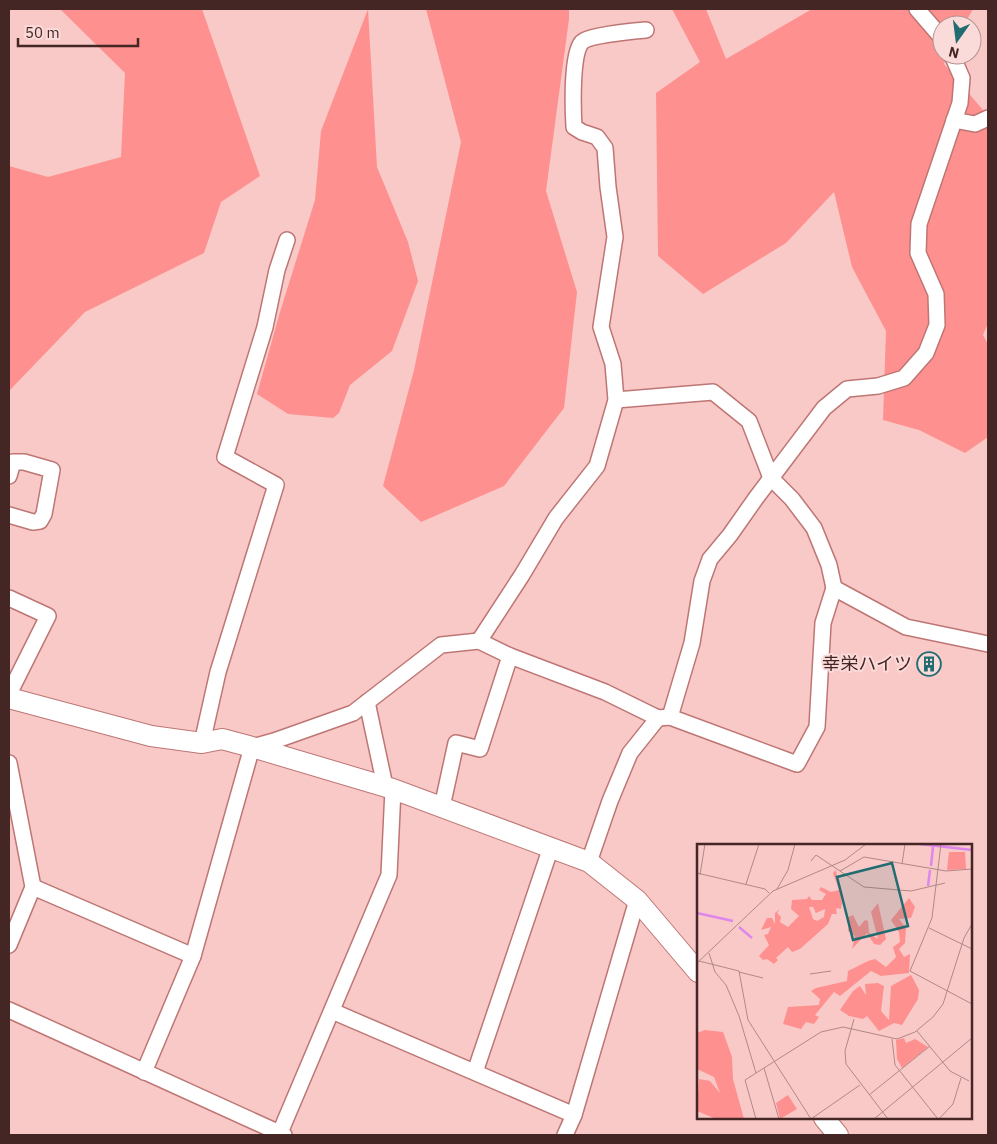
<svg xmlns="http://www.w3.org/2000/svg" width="997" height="1144" viewBox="0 0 997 1144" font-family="'IBM Plex Sans','Noto Sans JP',sans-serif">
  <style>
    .green { fill: #fe908f }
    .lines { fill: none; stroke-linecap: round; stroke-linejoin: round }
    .minor-casing { stroke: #be7674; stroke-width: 18 }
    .tertiary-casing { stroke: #be7674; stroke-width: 22 }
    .minor { stroke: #fff; stroke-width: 15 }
    .tertiary { stroke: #fff; stroke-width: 20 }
    .labels { text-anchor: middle; stroke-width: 4; stroke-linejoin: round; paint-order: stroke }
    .poi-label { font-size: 18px; fill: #442625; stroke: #fbdbd9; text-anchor: end }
    .inset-river { fill: none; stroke: #dd87ed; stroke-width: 2.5 }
    .inset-road { fill: none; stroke: #b18886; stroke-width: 1 }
    .view { fill: #206c71; fill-opacity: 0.15; stroke: #206c71; stroke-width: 2.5 }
    .inset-edge { fill: none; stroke: #442625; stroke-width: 2.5 }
  </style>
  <rect width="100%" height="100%" fill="#f9c9c7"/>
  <!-- green -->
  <g class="green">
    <polygon points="60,9 202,9 260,176 221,202 204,253 85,312 9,391 9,166 48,177 121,157 125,73"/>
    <polygon points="368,9 377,167 408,242 418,281 392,351 350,385 339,413 333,418 288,414 257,394 280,312 315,200 321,131"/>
    <polygon points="426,9 569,9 569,19 546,191 577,292 564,408 504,486 421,522 383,486 414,370 461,142"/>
    <polygon points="672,9 706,9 726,59 812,9 973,9 964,25 942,25 942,55 948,55 944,64 988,116 988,323 983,335 988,344 988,437 965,453 919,430 883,420 886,331 852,267 834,192 786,243 703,294 658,256 656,93 700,62"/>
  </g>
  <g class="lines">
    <!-- minor casing -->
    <g class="minor-casing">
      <g id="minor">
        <polyline points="917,9 942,38"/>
        <polyline points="954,120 975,124 988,118"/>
        <polyline points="616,400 713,392 749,421 771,478 792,499 814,528 829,565 834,588"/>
        <polyline points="9,476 13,462 24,462 52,470 44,514 40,521 33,522 9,515"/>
        <polyline points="9,598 48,616 9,694"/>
        <path d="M 479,641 L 522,575 L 556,518 L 597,466 L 616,400 L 613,364 L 601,327 L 615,237 L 608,187 L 605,148 L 597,137 L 582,132 L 574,127 C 573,110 571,54 582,42 C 589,35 634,31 646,30"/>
        <polyline points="367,702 385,786"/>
        <polyline points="670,717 692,643 702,581 710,559 730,535 756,498 824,408 847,389 878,386 904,378 926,353 937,325 936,294 918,253 919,224 960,103 962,78 952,55"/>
        <polyline points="202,743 218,672 276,485 225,457 265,327 277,270 287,240"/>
        <polyline points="9,763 33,887 9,945"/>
        <polyline points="442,807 456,743 480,749 510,656"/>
        <polyline points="589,862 610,801 630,753 658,718"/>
        <polyline points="33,887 193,956"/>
        <polyline points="9,1010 284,1135"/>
        <polyline points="332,1011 574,1115"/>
        <polyline points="144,1072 193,956 252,747 274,741 353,713 441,645 479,641 510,656 605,692 658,718 670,717 797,764 817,727 823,623 834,588 906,627 988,644"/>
        <polyline points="475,1072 551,847"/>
        <polyline points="279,1135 389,875 393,789"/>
        <polyline points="565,1135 574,1115 637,900"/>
      </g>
    </g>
    <!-- tertiary casing -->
    <g class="tertiary-casing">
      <g id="tertiary">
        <polyline points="9,698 151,736 202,743 222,739 252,747 393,789 589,862 637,900 698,972"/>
        <polyline points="824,1118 838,1135"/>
      </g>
    </g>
    <!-- minor -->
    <use href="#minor" class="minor"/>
    <!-- tertiary -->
    <use href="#tertiary" class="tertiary"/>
  </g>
  <!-- icons -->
  <defs>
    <g id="building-ring" transform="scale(1.25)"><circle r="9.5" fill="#fbdbd9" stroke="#206c71" stroke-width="1.5"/><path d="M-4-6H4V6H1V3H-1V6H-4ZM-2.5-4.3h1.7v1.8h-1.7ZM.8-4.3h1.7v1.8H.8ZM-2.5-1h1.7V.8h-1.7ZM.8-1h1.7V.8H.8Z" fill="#206c71"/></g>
  </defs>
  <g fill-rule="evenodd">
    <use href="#building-ring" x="929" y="664"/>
  </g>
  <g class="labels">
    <!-- poi labels -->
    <g class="poi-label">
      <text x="912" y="670">幸栄ハイツ</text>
    </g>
  </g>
  <!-- overview -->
  <g transform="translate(697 844)">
    <rect width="275" height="275" fill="#f9c9c7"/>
    <path d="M 252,8 L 268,8 L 269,25 L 250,26 ZM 139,26 L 145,59 L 144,65 L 139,64 L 140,70 L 135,70 L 131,80 L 103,105 L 95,108 L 91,103 L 79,114 L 81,116 L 77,120 L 70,115 L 66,116 L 62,112 L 72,101 L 67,91 L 71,90 L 74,83 L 64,86 L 70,74 L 75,74 L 78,80 L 78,69 L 83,65 L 80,69 L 84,73 L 83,78 L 91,83 L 102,72 L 94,65 L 95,56 L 110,55 L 112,52 L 115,56 L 125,56 L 129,50 L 122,46 L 124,43 L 134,48 L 142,46 L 136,29 ZM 112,63 L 116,63 L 119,69 L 128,65 L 127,73 L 120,77 L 116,75 ZM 212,54 L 218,63 L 214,74 L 202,75 L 209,84 L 208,99 L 202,105 L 207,113 L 213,110 L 212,129 L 184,132 L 174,127 L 143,152 L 137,148 L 118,171 L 122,173 L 117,180 L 109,178 L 104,185 L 86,180 L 91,163 L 122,161 L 123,155 L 114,147 L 119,144 L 150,137 L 151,127 L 171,117 L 178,115 L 189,123 L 199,113 L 196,103 L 203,98 L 202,88 L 194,76 ZM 181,59 L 189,95 L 183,101 L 177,100 L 170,89 L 155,105 L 158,92 L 151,87 L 152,77 L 149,74 L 156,71 L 162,83 L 168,76 L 171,77 L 172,89 L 181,95 L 174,68 ZM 214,131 L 222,146 L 221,155 L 205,181 L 197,179 L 182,187 L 170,172 L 166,175 L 152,172 L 143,166 L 156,147 L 163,142 L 169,151 L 168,140 L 181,139 L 187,142 L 184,167 L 192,176 L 194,142 ZM 8,186 L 26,188 L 35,213 L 36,235 L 47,275 L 19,275 L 0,267 L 2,235 L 13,237 L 23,249 L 17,233 L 0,225 L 0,189 ZM 207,194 L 209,199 L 218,195 L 231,203 L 205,224 L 200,215 L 199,196 ZM 91,251 L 100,265 L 83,275 L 79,259 Z" fill="#fe908f" fill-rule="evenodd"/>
    <path class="inset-river" d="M 223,0 L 275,6M 234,22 L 236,3M 231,42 L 233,26M 0,69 L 36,77M 42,83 L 55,94"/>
    <path class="inset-road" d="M 244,0 L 235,74 L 213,127 L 275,160M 114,17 L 119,11 L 167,43 L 214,47 L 248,39M 205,20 L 208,0M 143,27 L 167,13 L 249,27 L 275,25M 0,29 L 68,45 L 72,49M 3,31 L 8,0M 49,40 L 62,0M 80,45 L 91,26 L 98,0M 232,84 L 275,105M 12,109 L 18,128 L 29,141 L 42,172 L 59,229M 2,117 L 42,127M 0,119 L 76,47 L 148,16 L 169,0M 42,127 L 51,176 L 114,275M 42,128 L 66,134M 113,130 L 134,127M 157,175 L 148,207 L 149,220 L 191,275M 220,187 L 253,227 L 272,237M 195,195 L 198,221 L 241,275M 67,224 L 82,275M 172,251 L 233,202M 59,275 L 48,236 L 124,188 L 146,183 L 200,195 L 218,188 L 236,173 L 246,160 L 267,94 L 275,80M 114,275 L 163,241M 177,275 L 275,194M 242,275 L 256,260 L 264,234"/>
    <path class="view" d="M 195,19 L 211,82 L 156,96 L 140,33 Z"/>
    <rect width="275" height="275" class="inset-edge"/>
  </g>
  <!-- border -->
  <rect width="997" height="1144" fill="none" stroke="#442625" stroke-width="20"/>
  <!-- north arrow -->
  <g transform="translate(957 40) rotate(194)"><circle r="24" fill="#fbdbd9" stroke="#b29391"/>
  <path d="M0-4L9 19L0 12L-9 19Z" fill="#206c71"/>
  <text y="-8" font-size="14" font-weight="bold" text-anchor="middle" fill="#442625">N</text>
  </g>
  <!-- scale -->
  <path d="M18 38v8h120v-8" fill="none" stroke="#442625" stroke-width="2.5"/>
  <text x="25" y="38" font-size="15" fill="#442625" stroke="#fbdbd9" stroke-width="4" paint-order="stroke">50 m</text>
</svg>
